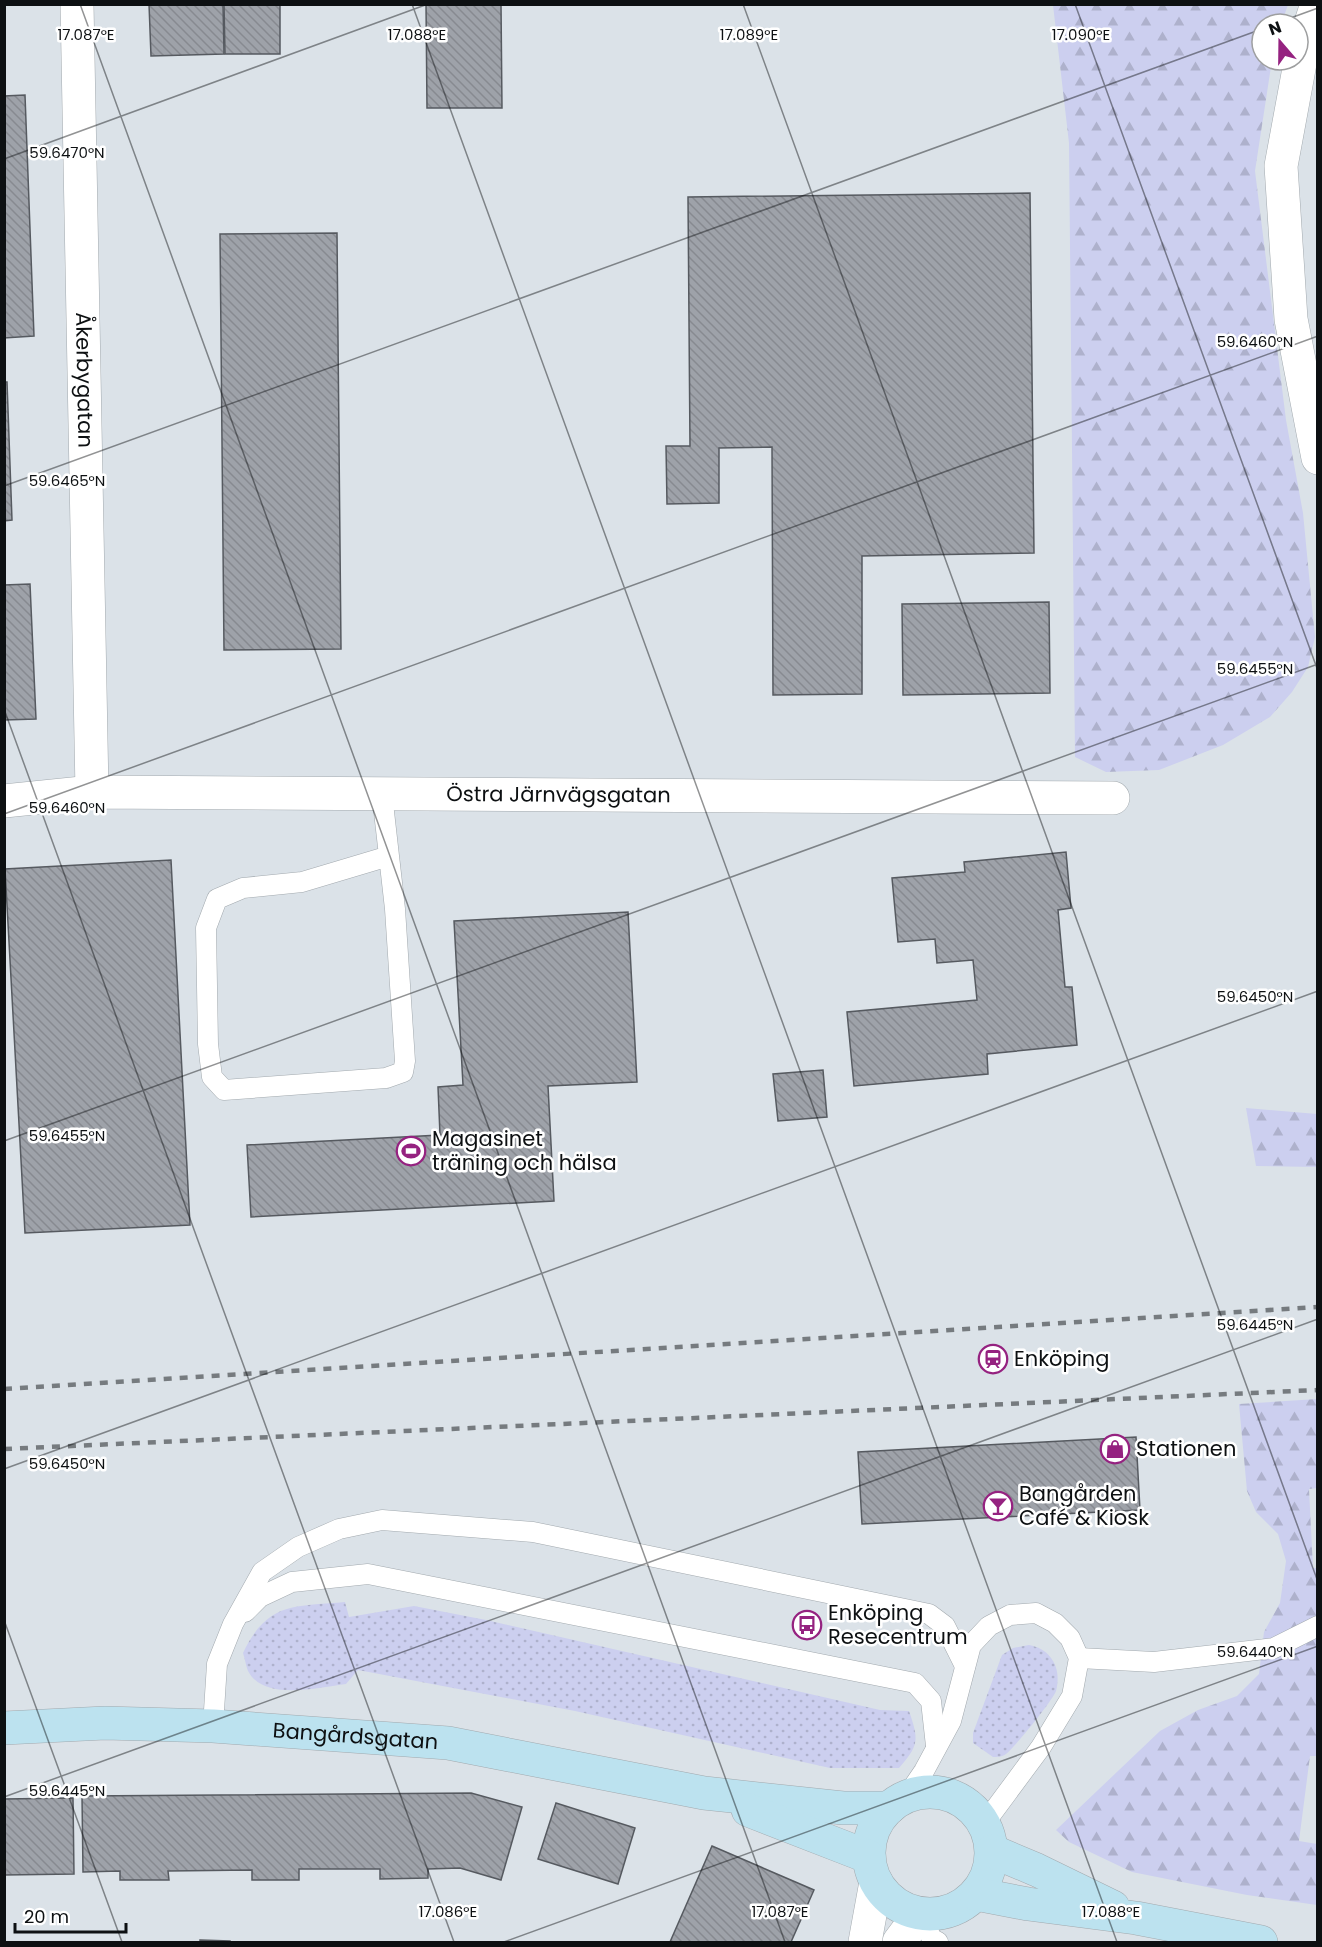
<svg xmlns="http://www.w3.org/2000/svg" width="1322" height="1947" viewBox="0 0 1322 1947" font-family="Poppins,sans-serif">
  <style>
    .forest { fill: url(#forest-firs) }
    .park { fill: url(#park-dots) }
    .building { fill: url(#building-back-hatch); stroke: #565a60; stroke-width: 1.5 }
    .lines { fill: none; stroke-linecap: round; stroke-linejoin: round }
    .lane-casing { stroke: #a2a9ae; stroke-width: 21 }
    .street-casing { stroke: #a2a9ae; stroke-width: 34 }
    .secondary-casing { stroke: #a2a9ae; stroke-width: 34 }
    .lane { stroke: #fff; stroke-width: 20 }
    .street { stroke: #fff; stroke-width: 33 }
    .secondary { stroke: #bce2ef; stroke-width: 33 }
    .rail { stroke: #767b7f; stroke-width: 4.5; stroke-dasharray: 8 8; stroke-linecap: butt }
    .ticks { fill: none; stroke: #0d1012; stroke-width: 1.5; stroke-opacity: 0.45 }
    .labels { text-anchor: middle; stroke-width: 5; stroke-linejoin: round; paint-order: stroke }
    .street-label { font-size: 21px; fill: #0d1012; stroke: #fff }
    .poi-label { font-size: 21px; fill: #0d1012; stroke: #fff; text-anchor: start }
    .ticks-label { font-size: 15px; text-anchor: middle; fill: #0d1012; stroke: #fff; stroke-width: 5; stroke-linejoin: round; paint-order: stroke }
  </style>
  <defs>
    <pattern id="forest-firs" width="22" height="20" patternUnits="userSpaceOnUse" patternTransform="scale(1.5)"><rect width="22" height="20" fill="#cccfef"/><path d="M5 1l3.5 6h-7zM16 11l3.5 6h-7z" fill="#aeb1cc"/></pattern>
    <pattern id="park-dots" width="8" height="8" patternUnits="userSpaceOnUse" patternTransform="scale(1.5)"><rect width="8" height="8" fill="#cccfef"/><path d="M2 2h.1M6 6h.1" fill="none" stroke="#aeb1cc" stroke-width="1.8" stroke-linecap="round"/></pattern>
    <pattern id="building-back-hatch" width="6" height="6" patternUnits="userSpaceOnUse" patternTransform="scale(1.5)"><rect width="6" height="6" fill="#9ea2a9"/><path d="M-1 5l2 2M0 0l6 6M5-1l2 2" fill="none" stroke="#878a90"/></pattern>
  </defs>
  <rect width="100%" height="100%" fill="#dbe2e8"/>
  <!-- forest -->
  <g class="forest">
    <polygon points="1053,5 1288,5 1281,24 1262,24 1262,60 1272,60 1255,171 1286,420 1303,513 1315,637 1308,667 1292,692 1270,717 1223,745 1159,770 1106,772 1075,757 1069,143"/>
    <polygon points="1246,1108 1317,1114 1317,1167 1256,1166"/>
    <polygon points="1317,1399 1317,1488 1309,1489 1313,1568 1318,1568 1318,1756 1310,1756 1299,1841 1317,1844 1317,1905 1247,1895 1132,1872 1069,1842 1056,1830 1160,1731 1198,1710 1237,1696 1259,1674 1264,1632 1280,1603 1286,1561 1278,1534 1256,1512 1247,1491 1239,1404"/>
  </g>
  <!-- park -->
  <g class="park">
    <path d="M 345,1602 L 349,1617 L 414,1606 L 486,1620 L 880,1710 L 909,1711 C 919,1740 919,1745 899,1768 L 830,1768 L 575,1711 L 358,1670 L 346,1684 C 319,1687 264,1702 248,1671 C 246,1666 245,1659 243,1653 C 268,1601 294,1607 345,1602 Z"/>
    <path d="M 1029,1645 C 1051,1649 1062,1668 1056,1691 C 1053,1700 1014,1748 1006,1754 C 1002,1757 997,1757 993,1757 L 973,1743 L 973,1733 L 1002,1655 L 1013,1648 Z"/>
  </g>
  <!-- building -->
  <g class="building">
    <polygon points="149,4 223,4 224,54 151,56"/>
    <polygon points="224,4 280,4 280,54 225,54"/>
    <polygon points="426,4 501,4 502,108 427,108"/>
    <polygon points="25,95 34,336 4,338 4,96"/>
    <polygon points="1030,193 1034,553 862,556 862,694 773,695 772,447 719,448 719,503 667,504 666,446 690,446 688,197"/>
    <polygon points="337,233 341,649 224,650 220,234"/>
    <polygon points="4,382 7,382 12,520 4,521"/>
    <polygon points="30,584 36,719 4,720 4,585"/>
    <polygon points="1049,602 1050,693 903,695 902,604"/>
    <polygon points="1066,852 1071,908 1058,910 1065,987 1072,987 1077,1045 987,1054 988,1074 854,1086 847,1012 977,1000 973,960 937,963 935,939 898,942 892,878 965,872 964,862"/>
    <polygon points="171,860 190,1225 25,1233 5,869"/>
    <polygon points="628,912 637,1082 548,1086 554,1201 251,1217 247,1145 440,1135 438,1087 463,1085 454,921"/>
    <polygon points="823,1070 827,1117 778,1121 773,1074"/>
    <polygon points="1136,1437 1140,1510 862,1524 858,1452"/>
    <polygon points="471,1793 522,1807 501,1880 460,1868 428,1869 428,1878 380,1879 380,1869 299,1869 299,1880 252,1880 252,1870 168,1871 169,1880 120,1880 120,1871 83,1872 82,1796"/>
    <polygon points="73,1798 74,1874 4,1875 4,1799"/>
    <polygon points="556,1803 635,1828 618,1884 538,1859"/>
    <polygon points="712,1846 814,1890 791,1942 670,1942"/>
    <polygon points="200,1940 230,1941 230,1942 200,1942"/>
  </g>
  <g class="lines">
    <!-- lane casing -->
    <g class="lane-casing">
      <g id="lane">
        <polyline points="382,794 395,909 405,1061 403,1072 386,1078 224,1090 212,1077 208,1044 206,928 217,899 243,888 302,882 389,856"/>
        <polyline points="245,1612 260,1597 292,1582 368,1574 915,1683 931,1701 936,1746"/>
        <polyline points="1079,1658 1154,1662 1274,1648 1318,1626"/>
        <polyline points="213,1726 217,1664 233,1624 262,1572 298,1547 339,1529 382,1520 533,1532 929,1614 945,1626 965,1666"/>
        <polyline points="907,1796 924,1771 951,1721 971,1645 989,1626 1010,1615 1036,1613 1055,1623 1070,1638 1079,1658 1072,1696 1041,1747 984,1824"/>
        <polyline points="920,1914 932,1939 938,1942"/>
      </g>
    </g>
    <!-- street casing -->
    <g class="street-casing">
      <g id="street">
        <path id="s1" d="M 77,4 L 92,792"/>
        <polyline points="1317,4 1303,47 1281,166 1291,319 1318,458"/>
        <path id="s2" d="M 4,801 L 92,792 L 1113,798"/>
        <polyline points="865,1942 876,1882"/>
        <polyline points="899,1942 920,1914"/>
      </g>
    </g>
    <!-- secondary casing -->
    <g class="secondary-casing">
      <g id="secondary">
        <path id="s3" d="M 4,1728 L 105,1723 L 213,1726 L 448,1743 L 704,1793 L 843,1808 L 889,1808"/>
        <circle cx="930" cy="1853" r="61"/>
        <polyline points="748,1810 869,1857"/>
        <polyline points="992,1851 1037,1870 1113,1907"/>
        <polyline points="976,1894 1028,1904 1136,1918 1261,1942"/>
      </g>
    </g>
    <!-- lane -->
    <use href="#lane" class="lane"/>
    <!-- street -->
    <use href="#street" class="street"/>
    <!-- secondary -->
    <use href="#secondary" class="secondary"/>
    <!-- rail -->
    <g class="rail">
      <polyline points="4,1389 1318,1307"/>
      <polyline points="4,1449 1318,1390"/>
    </g>
  </g>
  <!-- ticks -->
  <path class="ticks" d="M 80,4 L 785,1942M 412,4 L 1117,1942M 743,4 L 1318,1582M 1075,4 L 1318,671M 1274,24 L 1318,8M 4,159 L 428,4M 4,486 L 1262,29M 4,709 L 454,1942M 4,814 L 1318,336M 4,1141 L 1318,664M 4,1469 L 1318,991M 4,1620 L 122,1942M 4,1797 L 1318,1319M 504,1942 L 1318,1646"/>
  <!-- icons -->
  <defs>
    <g id="stadium-ring" transform="scale(1.5)"><circle r="9.5" fill="#fff" stroke="#952280" stroke-width="1.5"/><path d="M0-5a6.5 5 0 1 0 0 10a6.5 5 0 1 0 0-10ZM-3.5-1.8h7v3.6h-7Z" fill="#952280"/></g>
    <g id="station-ring" transform="scale(1.5)"><circle r="9.5" fill="#fff" stroke="#952280" stroke-width="1.5"/><path d="M-3-6H3Q5-6 5-4V2Q5 4 3 4L4.5 6H3L1.5 4h-3L-3 6H-4.5L-3 4Q-5 4-5 2V-4Q-5-6-3-6ZM-3.5-4v3h7v-3ZM-3.5 1v1.5H-2V1ZM2 1v1.5H3.5V1Z" fill="#952280"/></g>
    <g id="shop-ring" transform="scale(1.5)"><circle r="9.5" fill="#fff" stroke="#952280" stroke-width="1.5"/><path d="M-5-2.5h2.3a2.7 3.5 0 0 1 5.4 0H5L5.5 6h-11ZM-1.5-2.5h3a1.5 2.3 0 0 0-3 0Z" fill="#952280"/></g>
    <g id="bar-ring" transform="scale(1.5)"><circle r="9.5" fill="#fff" stroke="#952280" stroke-width="1.5"/><path d="M-6-5H6L.8 .8V4.5H3.5V6h-7V4.5H-.8V.8Z" fill="#952280"/></g>
    <g id="bus-ring" transform="scale(1.5)"><circle r="9.5" fill="#fff" stroke="#952280" stroke-width="1.5"/><path d="M-5-6H5V4H4V6H2V4H-2V6H-4V4H-5ZM-3.5-4V0h7V-4ZM-3.5 1.2v1.5H-2V1.2ZM2 1.2v1.5H3.5V1.2Z" fill="#952280"/></g>
  </defs>
  <g fill-rule="evenodd">
    <use href="#stadium-ring" x="411" y="1151"/>
    <use href="#station-ring" x="993" y="1359"/>
    <use href="#shop-ring" x="1115" y="1449"/>
    <use href="#bar-ring" x="998" y="1506"/>
    <use href="#bus-ring" x="807" y="1625"/>
  </g>
  <g class="labels">
    <!-- street labels -->
    <g class="street-label">
      <text dy="7" stroke="none"><textPath href="#s1" startOffset="376">Åkerbygatan</textPath></text>
      <text dy="7" stroke="none"><textPath href="#s2" startOffset="555">Östra Järnvägsgatan</textPath></text>
      <text dy="7" stroke="none"><textPath href="#s3" startOffset="352">Bangårdsgatan</textPath></text>
    </g>
    <!-- poi labels -->
    <g class="poi-label">
      <text x="432" y="1146">Magasinet<tspan x="432" dy="24">träning och hälsa</tspan></text>
      <text x="1014" y="1366">Enköping</text>
      <text x="1136" y="1456">Stationen</text>
      <text x="1019" y="1501">Bangården<tspan x="1019" dy="24">Café &amp; Kiosk</tspan></text>
      <text x="828" y="1620">Enköping<tspan x="828" dy="24">Resecentrum</tspan></text>
    </g>
  </g>
  <g class="ticks-label">
    <text x="86" y="40">17.087°E</text>
    <text x="417" y="40">17.088°E</text>
    <text x="749" y="40">17.089°E</text>
    <text x="1081" y="40">17.090°E</text>
    <text x="67" y="158">59.6470°N</text>
    <text x="1255" y="347">59.6460°N</text>
    <text x="67" y="486">59.6465°N</text>
    <text x="1255" y="674">59.6455°N</text>
    <text x="67" y="813">59.6460°N</text>
    <text x="1255" y="1002">59.6450°N</text>
    <text x="67" y="1141">59.6455°N</text>
    <text x="1255" y="1330">59.6445°N</text>
    <text x="67" y="1469">59.6450°N</text>
    <text x="1255" y="1657">59.6440°N</text>
    <text x="67" y="1796">59.6445°N</text>
    <text x="448" y="1917">17.086°E</text>
    <text x="780" y="1917">17.087°E</text>
    <text x="1111" y="1917">17.088°E</text>
  </g>
  <!-- border -->
  <rect width="1322" height="1947" fill="none" stroke="#0d1012" stroke-width="12"/>
  <!-- north arrow -->
  <g transform="translate(1280 42) rotate(340)"><circle r="28" fill="#ffffff" stroke="#9e9fa0" stroke-width="1.5"/>
  <path d="M0-4.5L10 22L0 15L-10 22Z" fill="#952280"/>
  <text y="-9" font-size="16" font-weight="bold" text-anchor="middle" fill="#0d1012">N</text>
  </g>
  <!-- scale -->
  <path d="M15 1923v9h111v-9" fill="none" stroke="#0d1012" stroke-width="3"/>
  <text x="24" y="1923" font-size="18" fill="#0d1012" stroke="#ffffff" stroke-width="4.5" paint-order="stroke">20 m</text>
</svg>
